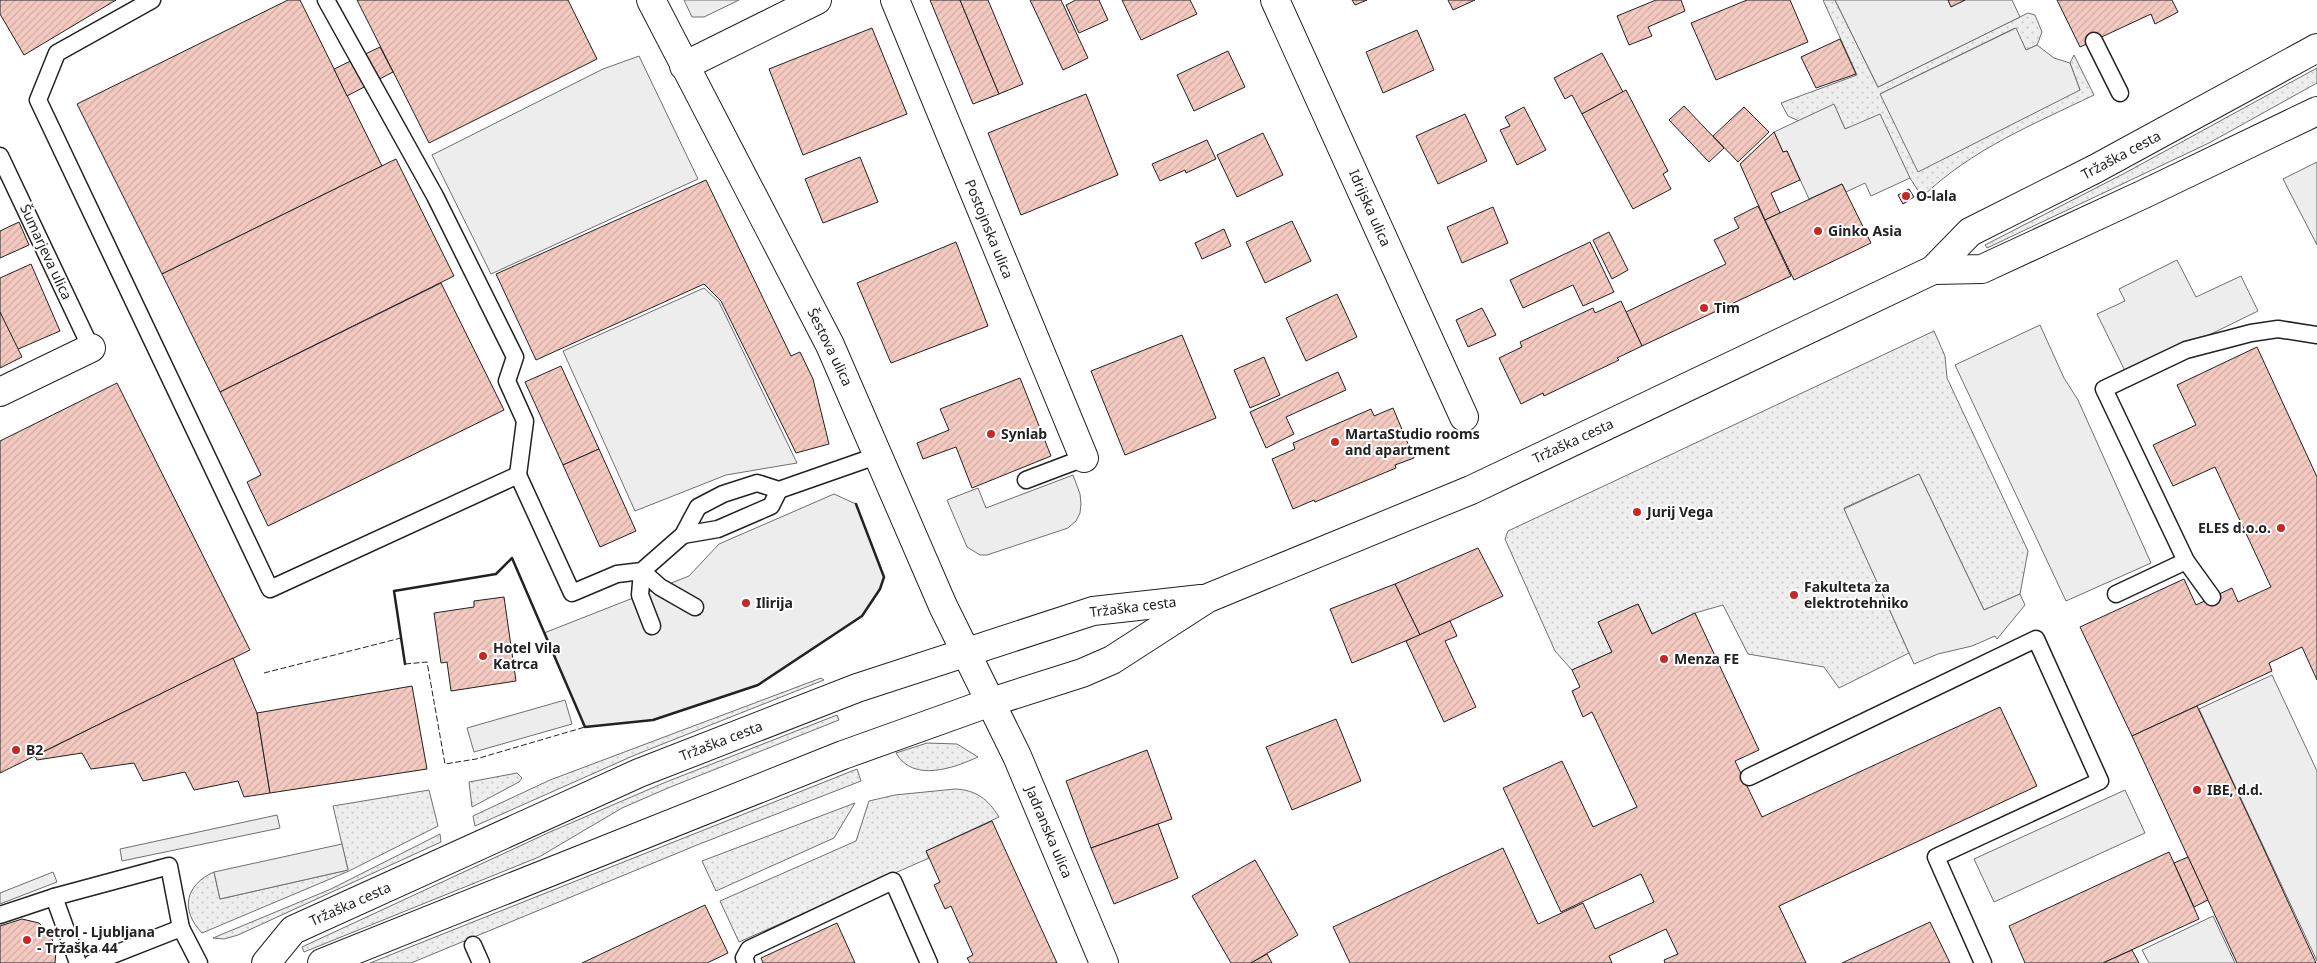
<svg xmlns="http://www.w3.org/2000/svg" width="2317" height="963" viewBox="0 0 2317 963" font-family="'Noto Sans',sans-serif">
  <style>
    .grass { fill: url(#grass-dots); stroke: #6f6f6f }
    .parking { fill: #ededed; stroke: #6f6f6f }
    .building { fill: url(#building-hatch); stroke: #222 }
    .lines { fill: none; stroke-linecap: round; stroke-linejoin: round }
    .lane-casing { stroke: #222; stroke-width: 19 }
    .street-casing { stroke: #222; stroke-width: 30 }
    .secondary-casing { stroke: #222; stroke-width: 30 }
    .primary-casing { stroke: #222; stroke-width: 30 }
    .lane { stroke: #fff; stroke-width: 16 }
    .street { stroke: #fff; stroke-width: 28 }
    .secondary { stroke: #fff; stroke-width: 28 }
    .primary { stroke: #fff; stroke-width: 28 }
    .fence { stroke: #222; stroke-width: 1; stroke-dasharray: 6 2.5; stroke-linecap: butt }
    .wall { stroke: #222; stroke-width: 2.5 }
    .poi-dot { fill: #c62828; stroke: #fff; stroke-width: 2 }
    .labels { text-anchor: middle; stroke-width: 4; stroke-linejoin: round; paint-order: stroke }
    .street-label { font-size: 14px; fill: #222; stroke: #fff }
    .poi-label { font-size: 14px; font-weight: bold; fill: #222; stroke: #fff; text-anchor: start }
  </style>
  <defs>
    <pattern id="grass-dots" width="8" height="8" patternUnits="userSpaceOnUse" patternTransform="scale(1.25)"><rect width="8" height="8" fill="#eee"/><path d="M2 2h.1M6 6h.1" fill="none" stroke="#ccc" stroke-width="1.8" stroke-linecap="round"/></pattern>
    <pattern id="building-hatch" width="6" height="6" patternUnits="userSpaceOnUse" patternTransform="scale(1.25)"><rect width="6" height="6" fill="#f3c9c0"/><path d="M-1 1l2-2M0 6l6-6M5 7l2-2" fill="none" stroke="#d0aca5"/></pattern>
  </defs>
  <rect width="100%" height="100%" fill="#fff"/>
  <!-- grass -->
  <g class="grass">
    <path d="M 1823,0 L 1835,0 L 1878,87 L 2028,13 L 2035,15 L 2042,32 L 2037,45 L 2026,50 L 2015,28 L 1880,94 L 2080,90 L 2070,63 L 2074,55 L 2094,95 C 2032,125 1972,149 1922,197 L 1910,178 L 1845,129 L 1834,105 L 1799,121 L 1788,116 L 1781,103 L 1857,75 Z"/>
    <polygon points="2317,68 2317,83 2209,143 1987,248 1985,245 2125,173"/>
    <polygon points="1934,331 1945,356 1947,378 2028,551 2020,594 1984,610 1919,474 1844,508 1909,653 1839,688 1824,667 1748,654 1723,605 1695,613 1652,634 1638,604 1598,622 1612,652 1572,670 1555,651 1505,539 1508,531"/>
    <polygon points="821,678 824,680 635,755 475,826 473,816 550,780"/>
    <polygon points="837,715 839,720 668,788 622,808 539,857 304,952 302,947 550,832 666,782"/>
    <path d="M 927,743 L 957,744 L 978,757 C 954,768 913,783 896,753 Z"/>
    <polygon points="857,769 861,781 697,845 411,963 370,963"/>
    <polygon points="517,773 522,778 519,782 472,807 469,782"/>
    <path d="M 955,789 C 976,790 988,799 999,817 L 926,851 L 929,858 L 739,942 L 720,901 L 856,841 L 869,801 L 895,795 Z"/>
    <path d="M 429,790 L 438,826 L 349,871 L 202,933 C 180,910 185,885 214,872 L 220,899 L 348,870 L 333,806 Z"/>
    <polygon points="855,803 834,838 716,891 702,861"/>
    <polygon points="440,834 441,842 238,935 224,939 213,938 331,889"/>
  </g>
  <!-- parking -->
  <g class="parking">
    <polygon points="684,0 739,0 704,17 692,17"/>
    <polygon points="1835,0 1948,0 1951,6 1965,0 2012,0 2020,17 1878,87"/>
    <polygon points="2016,28 2026,50 2037,45 2054,58 2070,63 2080,90 1918,172 1880,94"/>
    <polygon points="639,56 698,179 491,274 432,155 603,69"/>
    <polygon points="1834,104 1845,129 1880,114 1910,178 1871,196 1865,183 1846,192 1842,184 1809,199 1787,151 1783,152 1774,132"/>
    <polygon points="2317,162 2317,245 2283,179"/>
    <polygon points="2177,260 2196,297 2241,276 2258,311 2127,375 2097,314 2125,301 2119,289"/>
    <polygon points="704,288 719,302 797,463 726,475 635,511 563,351"/>
    <polygon points="2040,325 2064,378 2078,400 2151,563 2066,601 1955,365"/>
    <polygon points="1919,474 1984,610 2020,594 2025,605 1997,639 1995,636 1972,646 1938,654 1914,664 1844,509"/>
    <polygon points="1073,475 1080,494 1081,504 1080,513 1076,521 1068,528 987,555 980,555 967,547 947,500 978,488 986,508"/>
    <polygon points="834,494 856,504 884,577 880,589 862,616 758,685 653,720 585,727 544,633 689,576 719,544"/>
    <polygon points="2272,675 2317,771 2317,961 2199,709"/>
    <polygon points="565,700 572,724 474,752 467,728"/>
    <polygon points="2125,790 2145,833 1994,902 1974,859"/>
    <polygon points="277,815 280,828 122,861 120,849"/>
    <polygon points="342,844 348,870 220,899 214,872"/>
    <polygon points="53,872 57,882 0,904 0,893"/>
    <polygon points="2213,916 2235,963 2149,963 2142,950"/>
  </g>
  <!-- building -->
  <g class="building">
    <polygon points="0,0 116,0 24,55 0,14"/>
    <polygon points="288,0 300,0 382,166 162,274 77,104"/>
    <polygon points="357,0 568,0 597,59 429,143"/>
    <polygon points="930,0 960,0 999,94 973,104"/>
    <polygon points="960,0 988,0 1023,84 999,94"/>
    <polygon points="1030,0 1061,0 1088,58 1063,70"/>
    <polygon points="1076,0 1099,0 1108,20 1079,33 1066,5"/>
    <polygon points="1122,0 1190,0 1197,14 1141,40"/>
    <polygon points="1352,0 1367,0 1355,5"/>
    <polygon points="1448,0 1475,0 1453,10"/>
    <polygon points="1656,0 1681,0 1685,11 1648,27 1652,36 1629,45 1617,16"/>
    <polygon points="1747,0 1790,0 1808,42 1716,80 1691,23"/>
    <polygon points="1948,0 1965,0 1951,7"/>
    <polygon points="2057,0 2172,0 2178,12 2155,24 2151,14 2080,47"/>
    <polygon points="872,28 907,114 803,155 769,69"/>
    <polygon points="1417,30 1434,70 1383,93 1366,52"/>
    <polygon points="1840,39 1856,74 1816,88 1801,57"/>
    <polygon points="380,47 393,72 347,96 334,69"/>
    <polygon points="1228,51 1245,87 1194,111 1177,75"/>
    <polygon points="1602,53 1623,92 1582,114 1572,95 1565,99 1554,78"/>
    <polygon points="1626,90 1668,171 1663,174 1671,189 1633,209 1582,114"/>
    <polygon points="1086,94 1118,175 1021,215 988,133"/>
    <polygon points="1684,106 1724,148 1709,162 1669,120"/>
    <polygon points="1524,107 1546,150 1517,165 1500,130 1510,126 1505,117"/>
    <polygon points="1744,107 1769,132 1738,162 1713,136"/>
    <polygon points="1465,114 1487,161 1438,184 1416,136"/>
    <polygon points="1774,132 1783,152 1787,151 1800,180 1771,193 1780,213 1765,220 1740,164"/>
    <polygon points="1263,133 1283,175 1237,197 1217,155"/>
    <polygon points="1207,140 1216,159 1186,173 1185,170 1160,181 1152,164"/>
    <polygon points="860,157 878,202 823,223 805,179"/>
    <polygon points="396,159 454,276 220,392 162,274"/>
    <polygon points="706,180 791,356 800,352 813,379 829,444 796,453 721,301 704,284 536,360 496,274"/>
    <polygon points="1842,184 1871,243 1794,280 1765,220"/>
    <polygon points="1909,189 1914,197 1903,204 1898,195"/>
    <polygon points="1758,206 1791,276 1642,346 1626,312 1726,264 1714,240 1739,228 1734,218"/>
    <polygon points="1493,207 1508,243 1462,263 1447,227"/>
    <polygon points="1292,221 1311,261 1265,283 1246,242"/>
    <polygon points="19,222 29,245 0,258 0,231"/>
    <polygon points="1224,229 1231,246 1202,259 1195,243"/>
    <polygon points="1609,232 1628,270 1612,279 1593,240"/>
    <polygon points="956,242 988,326 891,363 857,283"/>
    <polygon points="1590,242 1614,292 1583,306 1573,285 1523,308 1510,280"/>
    <polygon points="31,264 60,331 9,353 0,333 0,278"/>
    <polygon points="441,283 504,410 268,526 247,482 261,475 220,392"/>
    <polygon points="1337,294 1357,337 1306,361 1286,318"/>
    <polygon points="1621,301 1642,346 1617,358 1619,360 1544,396 1543,393 1521,404 1499,358 1522,347 1520,342 1593,308 1595,313"/>
    <polygon points="1482,308 1496,335 1468,347 1456,320"/>
    <polygon points="0,312 22,357 0,368"/>
    <polygon points="1182,335 1216,418 1125,455 1091,371"/>
    <polygon points="2257,347 2317,477 2317,680 2302,647 2269,663 2272,671 2132,736 2080,627 2184,579 2196,605 2232,588 2238,602 2271,587 2215,467 2173,486 2153,445 2196,425 2177,385"/>
    <polygon points="1264,357 1280,395 1250,408 1234,370"/>
    <polygon points="561,366 599,449 563,465 525,382"/>
    <polygon points="1338,372 1346,390 1286,417 1294,434 1266,448 1250,412"/>
    <polygon points="1020,378 1051,456 972,488 956,447 923,459 917,443 949,430 940,409"/>
    <polygon points="117,383 250,650 0,773 0,441"/>
    <polygon points="1393,408 1414,458 1395,465 1396,468 1315,502 1314,500 1293,509 1272,459 1295,449 1293,443 1371,409 1374,416"/>
    <polygon points="599,449 636,531 600,547 563,465"/>
    <polygon points="1478,548 1503,596 1420,635 1395,584"/>
    <polygon points="1395,584 1420,635 1352,663 1330,609"/>
    <polygon points="504,597 516,681 451,691 447,662 441,663 434,613 474,607 474,601"/>
    <polygon points="1638,604 1652,634 1695,613 1759,750 1735,761 1762,817 2000,707 2037,786 1779,906 1806,963 1665,963 1664,960 1678,954 1666,929 1609,956 1612,963 1350,963 1333,927 1503,848 1538,924 1583,903 1595,929 1654,902 1641,874 1561,912 1503,788 1562,761 1593,827 1637,807 1592,712 1583,717 1572,691 1580,687 1572,670 1612,652 1598,622"/>
    <polygon points="1450,621 1457,636 1445,641 1476,707 1444,722 1406,641"/>
    <polygon points="233,658 257,713 270,793 244,797 238,781 194,790 185,772 143,781 134,763 91,769 82,753 37,760 35,756"/>
    <polygon points="412,686 427,769 270,793 257,713"/>
    <polygon points="2197,706 2262,845 2316,963 2237,963 2132,736"/>
    <polygon points="1336,719 1361,781 1292,810 1266,747"/>
    <polygon points="1147,750 1172,819 1091,848 1066,781"/>
    <polygon points="992,821 1057,963 970,963 967,958 973,955 951,906 945,909 934,885 940,882 926,851"/>
    <polygon points="1158,824 1178,878 1114,904 1091,848"/>
    <polygon points="2169,852 2199,919 2103,963 2025,963 2009,926"/>
    <polygon points="2188,857 2208,900 2194,907 2174,863"/>
    <polygon points="1255,860 1298,935 1251,963 1231,963 1192,896"/>
    <polygon points="705,905 728,953 707,963 582,963"/>
    <polygon points="22,919 39,923 51,936 56,951 55,963 0,963 0,926"/>
    <polygon points="1930,922 1950,963 1842,963"/>
    <polygon points="837,923 855,963 763,963 761,958"/>
    <polygon points="2132,950 2139,963 2103,963"/>
    <polygon points="1267,954 1272,963 1251,963"/>
  </g>
  <g class="lines">
    <!-- lane casing -->
    <g class="lane-casing">
      <g id="lane">
        <polyline points="152,0 57,53 38,100 270,589 518,475 572,593 617,574 642,571 683,535 698,507 723,494 757,483 779,490 879,455"/>
        <polyline points="326,0 435,196 515,357 507,381 525,421 518,475"/>
        <polyline points="2094,41 2120,93"/>
        <polyline points="0,156 91,348"/>
        <polyline points="1026,480 1084,458"/>
        <polyline points="683,535 718,529 771,506 779,490"/>
        <polyline points="642,571 660,587 695,607"/>
        <polyline points="642,571 640,595 652,626"/>
        <polyline points="2116,594 2186,561"/>
        <polyline points="2212,597 2186,561 2104,389 2186,350 2251,333 2278,329 2317,335"/>
        <polyline points="1749,777 2036,639 2100,781 1936,857 1983,963"/>
        <polyline points="54,897 78,963"/>
        <polyline points="0,915 54,897 169,866 181,928"/>
        <polyline points="473,945 481,963"/>
        <polyline points="92,963 181,928 199,963"/>
        <polyline points="746,963 744,958 749,949 893,881 929,963"/>
      </g>
    </g>
    <!-- street casing -->
    <g class="street-casing">
      <g id="street">
        <polyline points="895,0 1084,458"/>
        <polyline points="1275,0 1464,417"/>
        <polyline points="684,66 817,0"/>
        <polyline points="0,392 91,348"/>
      </g>
    </g>
    <!-- secondary casing -->
    <g class="secondary-casing">
      <polyline id="secondary" points="651,0 830,345 943,606 1017,756 1104,963"/>
    </g>
    <!-- primary casing -->
    <g class="primary-casing">
      <g id="primary">
        <polyline points="1933,270 1982,269 2144,194 2317,111"/>
        <polyline points="266,963 293,930 639,773 857,688 1093,611 1201,599"/>
        <polyline points="322,963 843,755 991,702 1082,673 1112,660 1208,598 1471,490 1933,270 1970,232 2095,169 2317,48"/>
      </g>
    </g>
    <!-- lane -->
    <use href="#lane" class="lane"/>
    <!-- street -->
    <use href="#street" class="street"/>
    <!-- secondary -->
    <use href="#secondary" class="secondary"/>
    <!-- primary -->
    <use href="#primary" class="primary"/>
    <!-- fence -->
    <g class="fence">
      <polyline points="405,664 427,662 445,764 476,759 585,727"/>
      <polyline points="264,673 401,638"/>
    </g>
    <!-- wall -->
    <polyline class="wall" points="405,664 394,591 496,574 512,558 585,727 653,720 758,685 862,616 880,589 884,577 856,504"/>
  </g>
  <!-- markers -->
  <g class="poi-dot">
    <circle cx="1906" cy="196" r="5"/>
    <circle cx="1818" cy="231" r="5"/>
    <circle cx="1704" cy="308" r="5"/>
    <circle cx="991" cy="434" r="5"/>
    <circle cx="1335" cy="442" r="5"/>
    <circle cx="1637" cy="512" r="5"/>
    <circle cx="2281" cy="528" r="5"/>
    <circle cx="1794" cy="595" r="5"/>
    <circle cx="746" cy="603" r="5"/>
    <circle cx="483" cy="656" r="5"/>
    <circle cx="1664" cy="659" r="5"/>
    <circle cx="16" cy="750" r="5"/>
    <circle cx="2197" cy="790" r="5"/>
    <circle cx="27" cy="940" r="5"/>
  </g>
  <g class="labels">
    <!-- street labels -->
    <g class="street-label">
      <text transform="translate(2121 155) rotate(-28)" y="5">Tržaška cesta</text>
      <text transform="translate(1370 208) rotate(66)" y="5">Idrijska ulica</text>
      <text transform="translate(989 229) rotate(68)" y="5">Postojnska ulica</text>
      <text transform="translate(46 252) rotate(65)" y="5">Šumarjeva ulica</text>
      <text transform="translate(830 347) rotate(64)" y="5">Šestova ulica</text>
      <text transform="translate(1573 441) rotate(-25)" y="5">Tržaška cesta</text>
      <text transform="translate(1133 607) rotate(-7)" y="5">Tržaška cesta</text>
      <text transform="translate(721 741) rotate(-21)" y="5">Tržaška cesta</text>
      <text transform="translate(1049 832) rotate(67)" y="5">Jadranska ulica</text>
      <text transform="translate(350 904) rotate(-24)" y="5">Tržaška cesta</text>
    </g>
    <!-- poi labels -->
    <g class="poi-label">
      <text x="1916" y="201">O-lala</text>
      <text x="1828" y="236">Ginko Asia</text>
      <text x="1714" y="313">Tim</text>
      <text x="1001" y="439">Synlab</text>
      <text x="1345" y="439">MartaStudio rooms<tspan x="1345" dy="16">and apartment</tspan></text>
      <text x="1647" y="517">Jurij Vega</text>
      <text x="2271" y="533" text-anchor="end">ELES d.o.o.</text>
      <text x="1804" y="592">Fakulteta za<tspan x="1804" dy="16">elektrotehniko</tspan></text>
      <text x="756" y="608">Ilirija</text>
      <text x="493" y="653">Hotel Vila<tspan x="493" dy="16">Katrca</tspan></text>
      <text x="1674" y="664">Menza FE</text>
      <text x="26" y="755">B2</text>
      <text x="2207" y="795">IBE, d.d.</text>
      <text x="37" y="937">Petrol - Ljubljana<tspan x="37" dy="16">- Tržaška 44</tspan></text>
    </g>
  </g>
</svg>
